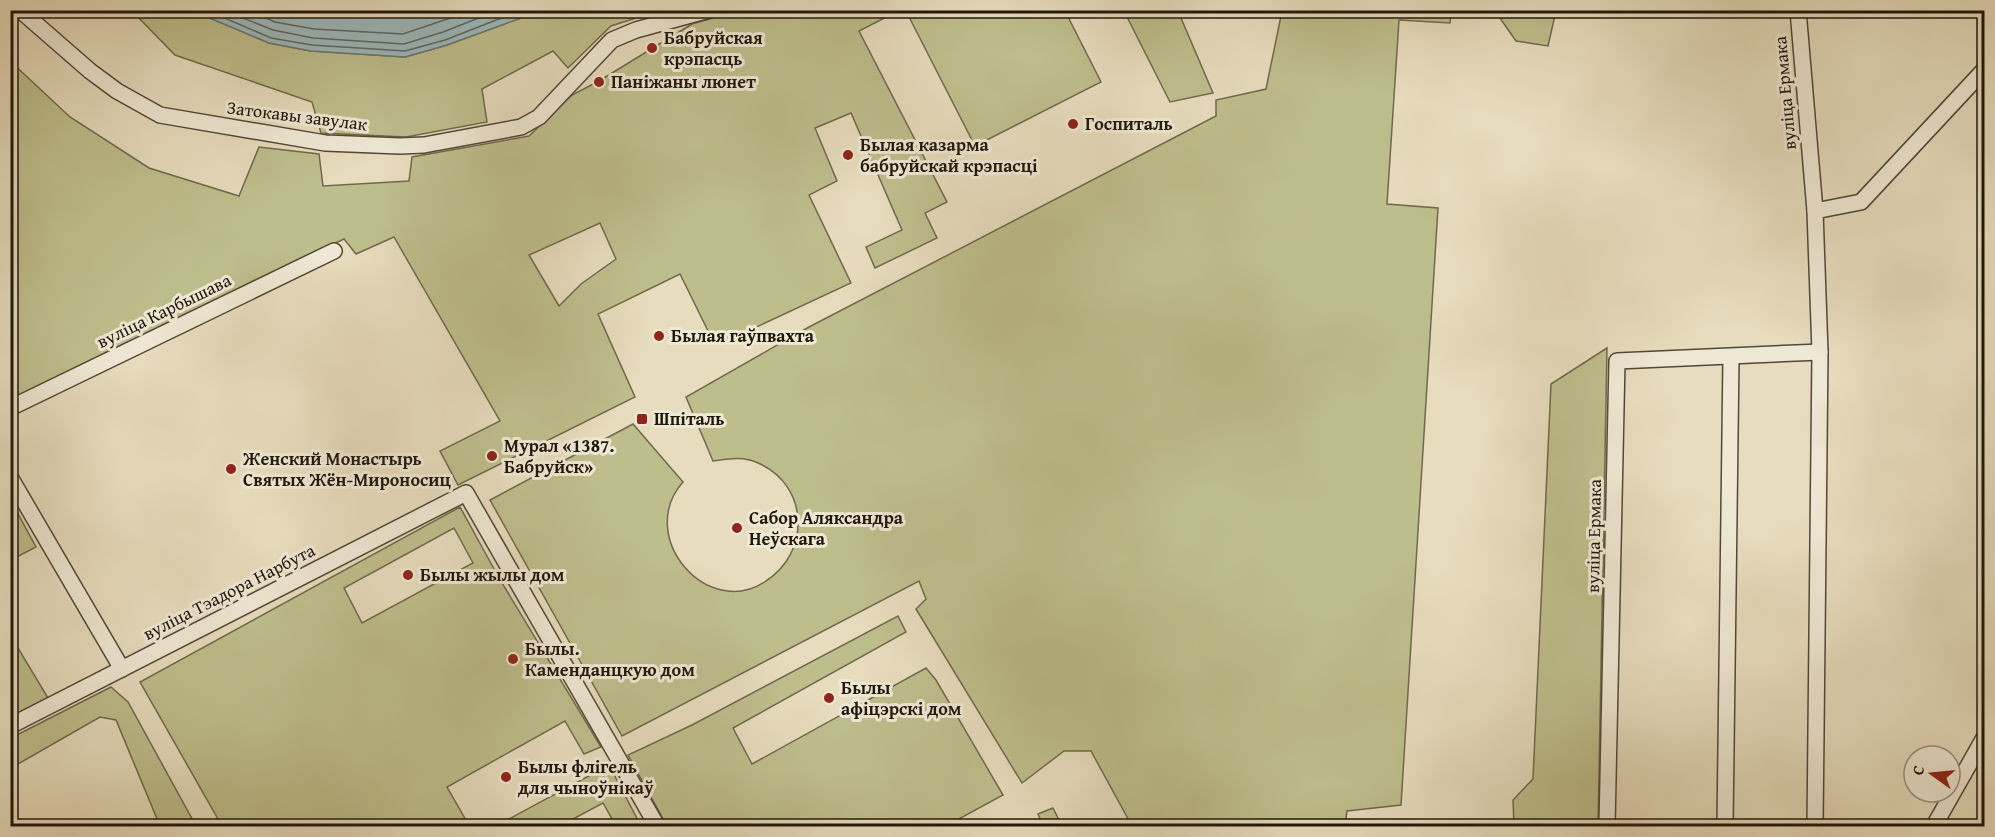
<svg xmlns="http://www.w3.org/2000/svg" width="1995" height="837" viewBox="0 0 1995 837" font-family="'Gentium Book Plus',serif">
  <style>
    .green { fill: #bebe8c; stroke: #6f6a4c; stroke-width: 1.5; fill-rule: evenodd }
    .water { fill: #9cb9bc; stroke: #6a7875; stroke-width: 1.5 }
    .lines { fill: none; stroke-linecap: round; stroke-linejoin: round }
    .shore { stroke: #5e6864; stroke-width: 1.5 }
    .street-casing { stroke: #524838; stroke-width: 18 }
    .street { stroke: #efe8d4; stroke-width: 15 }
    .poi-dot { fill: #8f2418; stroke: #efe8d4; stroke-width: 2 }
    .labels { text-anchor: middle; stroke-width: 6; stroke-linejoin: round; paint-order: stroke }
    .poi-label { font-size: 18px; font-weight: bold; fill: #20170b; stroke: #efe8d4; text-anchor: start }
    .street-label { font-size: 18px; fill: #20170b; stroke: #efe8d4 }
  </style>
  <rect width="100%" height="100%" fill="#e7dcbd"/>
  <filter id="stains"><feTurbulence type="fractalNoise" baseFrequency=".00333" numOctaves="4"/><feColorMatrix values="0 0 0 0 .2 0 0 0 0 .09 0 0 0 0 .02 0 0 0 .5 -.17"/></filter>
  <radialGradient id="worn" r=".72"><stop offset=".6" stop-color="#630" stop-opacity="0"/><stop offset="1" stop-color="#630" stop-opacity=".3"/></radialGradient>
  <!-- green -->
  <g class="green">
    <polygon points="132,11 193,11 269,43 311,51 405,57 447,45 540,11 658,11 611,26 568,68 553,51 482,89 487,122 406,137 321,133 312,102 175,55"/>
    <path d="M 737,11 L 898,11 L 859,31 L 947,202 L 925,213 L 937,238 L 875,268 L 866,247 L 902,230 L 851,113 L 815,128 L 837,181 L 809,195 L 851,283 L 722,343 L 714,343 L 680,274 L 598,314 L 635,397 L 458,485 L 440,451 L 500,421 L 394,237 L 356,254 L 344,239 L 11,399 L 10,61 L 70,117 L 149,168 L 239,196 L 259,147 L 319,154 L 323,186 L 409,181 L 412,157 L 529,136 L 572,95 L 599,81 L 692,24 ZM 600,223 L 616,259 L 581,284 L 559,306 L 529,255 Z"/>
    <polygon points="906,11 1065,11 1101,82 975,146"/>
    <polygon points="1124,11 1178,11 1213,93 1170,102"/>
    <path d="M 1282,11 L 1451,11 L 1450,23 L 1399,20 L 1387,204 L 1438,208 L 1401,805 L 1347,811 L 1345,826 L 1132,826 L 1091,751 L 1064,751 L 1022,783 L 916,609 L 926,599 L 919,581 L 622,736 L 490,500 L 633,424 L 683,482 C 635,536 707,621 766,581 C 811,552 809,485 758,463 C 743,456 728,459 713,461 L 686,397 L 809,327 L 1216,116 L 1216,100 L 1266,89 Z"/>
    <polygon points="1495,11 1556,11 1548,46 1516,41"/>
    <polygon points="1607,348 1598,826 1514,826 1513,800 1533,779 1551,384"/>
    <polygon points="10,499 36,547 11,560 10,560"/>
    <path d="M 460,507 L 499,578 L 601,747 L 584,754 L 565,721 L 447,787 L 467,822 L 458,826 L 222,826 L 140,682 ZM 454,528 L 473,563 L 362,623 L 344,588 Z"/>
    <polygon points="898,616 906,632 733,728 752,764 926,668 936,680 1003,795 946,826 667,826 628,755 692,725"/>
    <polygon points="11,645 18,648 48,698 11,717"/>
    <polygon points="111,687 128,702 196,826 160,826 116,720 100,717 11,768 11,738"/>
    <polygon points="609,765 641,826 598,826 612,819 603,803 560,826 496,826"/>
    <polygon points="1053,808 1062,826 1043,826 1038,814"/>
  </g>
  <!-- water -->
  <polygon class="water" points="193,11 540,11 447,45 405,57 311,51 269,43"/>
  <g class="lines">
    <!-- shore -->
    <g class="shore">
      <polyline points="206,10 271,38 312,45 405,51 445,40 522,10"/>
      <polyline points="223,10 273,30 313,38 404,44 443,32 499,10"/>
      <polyline points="248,10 275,22 314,29 403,34 474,10"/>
    </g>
    <!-- street casing -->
    <g class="street-casing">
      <g id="street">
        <polyline points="20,10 90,71 117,91 160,115 325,143 400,146 424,145 521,127 539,117 612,40 636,30 709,10"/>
        <polyline points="1798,10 1815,211 1820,352 1815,826"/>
        <polyline points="1815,211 1861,202 1984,70"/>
        <polyline points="10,408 334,251"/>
        <polyline points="10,477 122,669"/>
        <polyline points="10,726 466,493 657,826"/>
        <polyline points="1607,826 1617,361 1820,352"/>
        <polyline points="1725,826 1731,357"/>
        <polyline points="1934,826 1984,738"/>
      </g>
    </g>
    <!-- street -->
    <use href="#street" class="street"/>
  </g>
  <!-- markers -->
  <g class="poi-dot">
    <circle cx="652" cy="48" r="6"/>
    <circle cx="599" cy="82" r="6"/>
    <circle cx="1073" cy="124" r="6"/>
    <circle cx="848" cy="155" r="6"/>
    <circle cx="659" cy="336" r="6"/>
    <rect x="636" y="413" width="12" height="12" rx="3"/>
    <circle cx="492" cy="456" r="6"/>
    <circle cx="231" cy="469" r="6"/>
    <circle cx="737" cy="528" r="6"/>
    <circle cx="408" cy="575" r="6"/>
    <circle cx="513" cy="659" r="6"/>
    <circle cx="829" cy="698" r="6"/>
    <circle cx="506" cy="777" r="6"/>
  </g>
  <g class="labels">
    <!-- poi labels -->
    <g class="poi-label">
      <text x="664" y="44">Бабруйская<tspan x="664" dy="21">крэпасць</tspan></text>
      <text x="611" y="88">Паніжаны люнет</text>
      <text x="1085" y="130">Госпиталь</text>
      <text x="860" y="151">Былая казарма<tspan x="860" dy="21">бабруйскай крэпасці</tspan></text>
      <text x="671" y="342">Былая гаўпвахта</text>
      <text x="654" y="425">Шпіталь</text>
      <text x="504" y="452">Мурал «1387.<tspan x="504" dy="21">Бабруйск»</tspan></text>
      <text x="243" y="465">Женский Монастырь<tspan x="243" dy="21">Святых Жён-Мироносиц</tspan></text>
      <text x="749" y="524">Сабор Аляксандра<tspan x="749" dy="21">Неўскага</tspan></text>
      <text x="420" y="581">Былы жылы дом</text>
      <text x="525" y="655">Былы.<tspan x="525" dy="21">Каменданцкую дом</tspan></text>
      <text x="841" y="694">Былы<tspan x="841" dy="21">афіцэрскі дом</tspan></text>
      <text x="518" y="773">Былы флігель<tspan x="518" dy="21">для чыноўнікаў</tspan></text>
    </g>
    <!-- street labels -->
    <g class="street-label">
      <text transform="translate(1785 93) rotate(-95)" y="6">вуліца Ермака</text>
      <text transform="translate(297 116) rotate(7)" y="6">Затокавы завулак</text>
      <text transform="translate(164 311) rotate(-26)" y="6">вуліца Карбышава</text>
      <text transform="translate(1594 536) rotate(-89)" y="6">вуліца Ермака</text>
      <text transform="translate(229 592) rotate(-27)" y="6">вуліца Тэадора Нарбута</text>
    </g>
  </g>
  <!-- margin -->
  <rect width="1995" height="837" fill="none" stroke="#e7dcbd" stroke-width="36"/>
  <rect x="12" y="12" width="1971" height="813" fill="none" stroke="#20170b" stroke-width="3"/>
  <rect x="18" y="18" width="1959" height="801" fill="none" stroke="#20170b" stroke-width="1.5"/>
  <!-- north arrow -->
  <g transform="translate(1932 774) rotate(285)"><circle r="28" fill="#efe8d4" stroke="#9c9484" stroke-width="1.5"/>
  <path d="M0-4.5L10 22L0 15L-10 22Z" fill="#8f2418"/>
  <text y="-9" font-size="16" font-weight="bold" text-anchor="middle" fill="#20170b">С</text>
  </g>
  <rect width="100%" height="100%" filter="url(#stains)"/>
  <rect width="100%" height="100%" fill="url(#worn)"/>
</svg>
